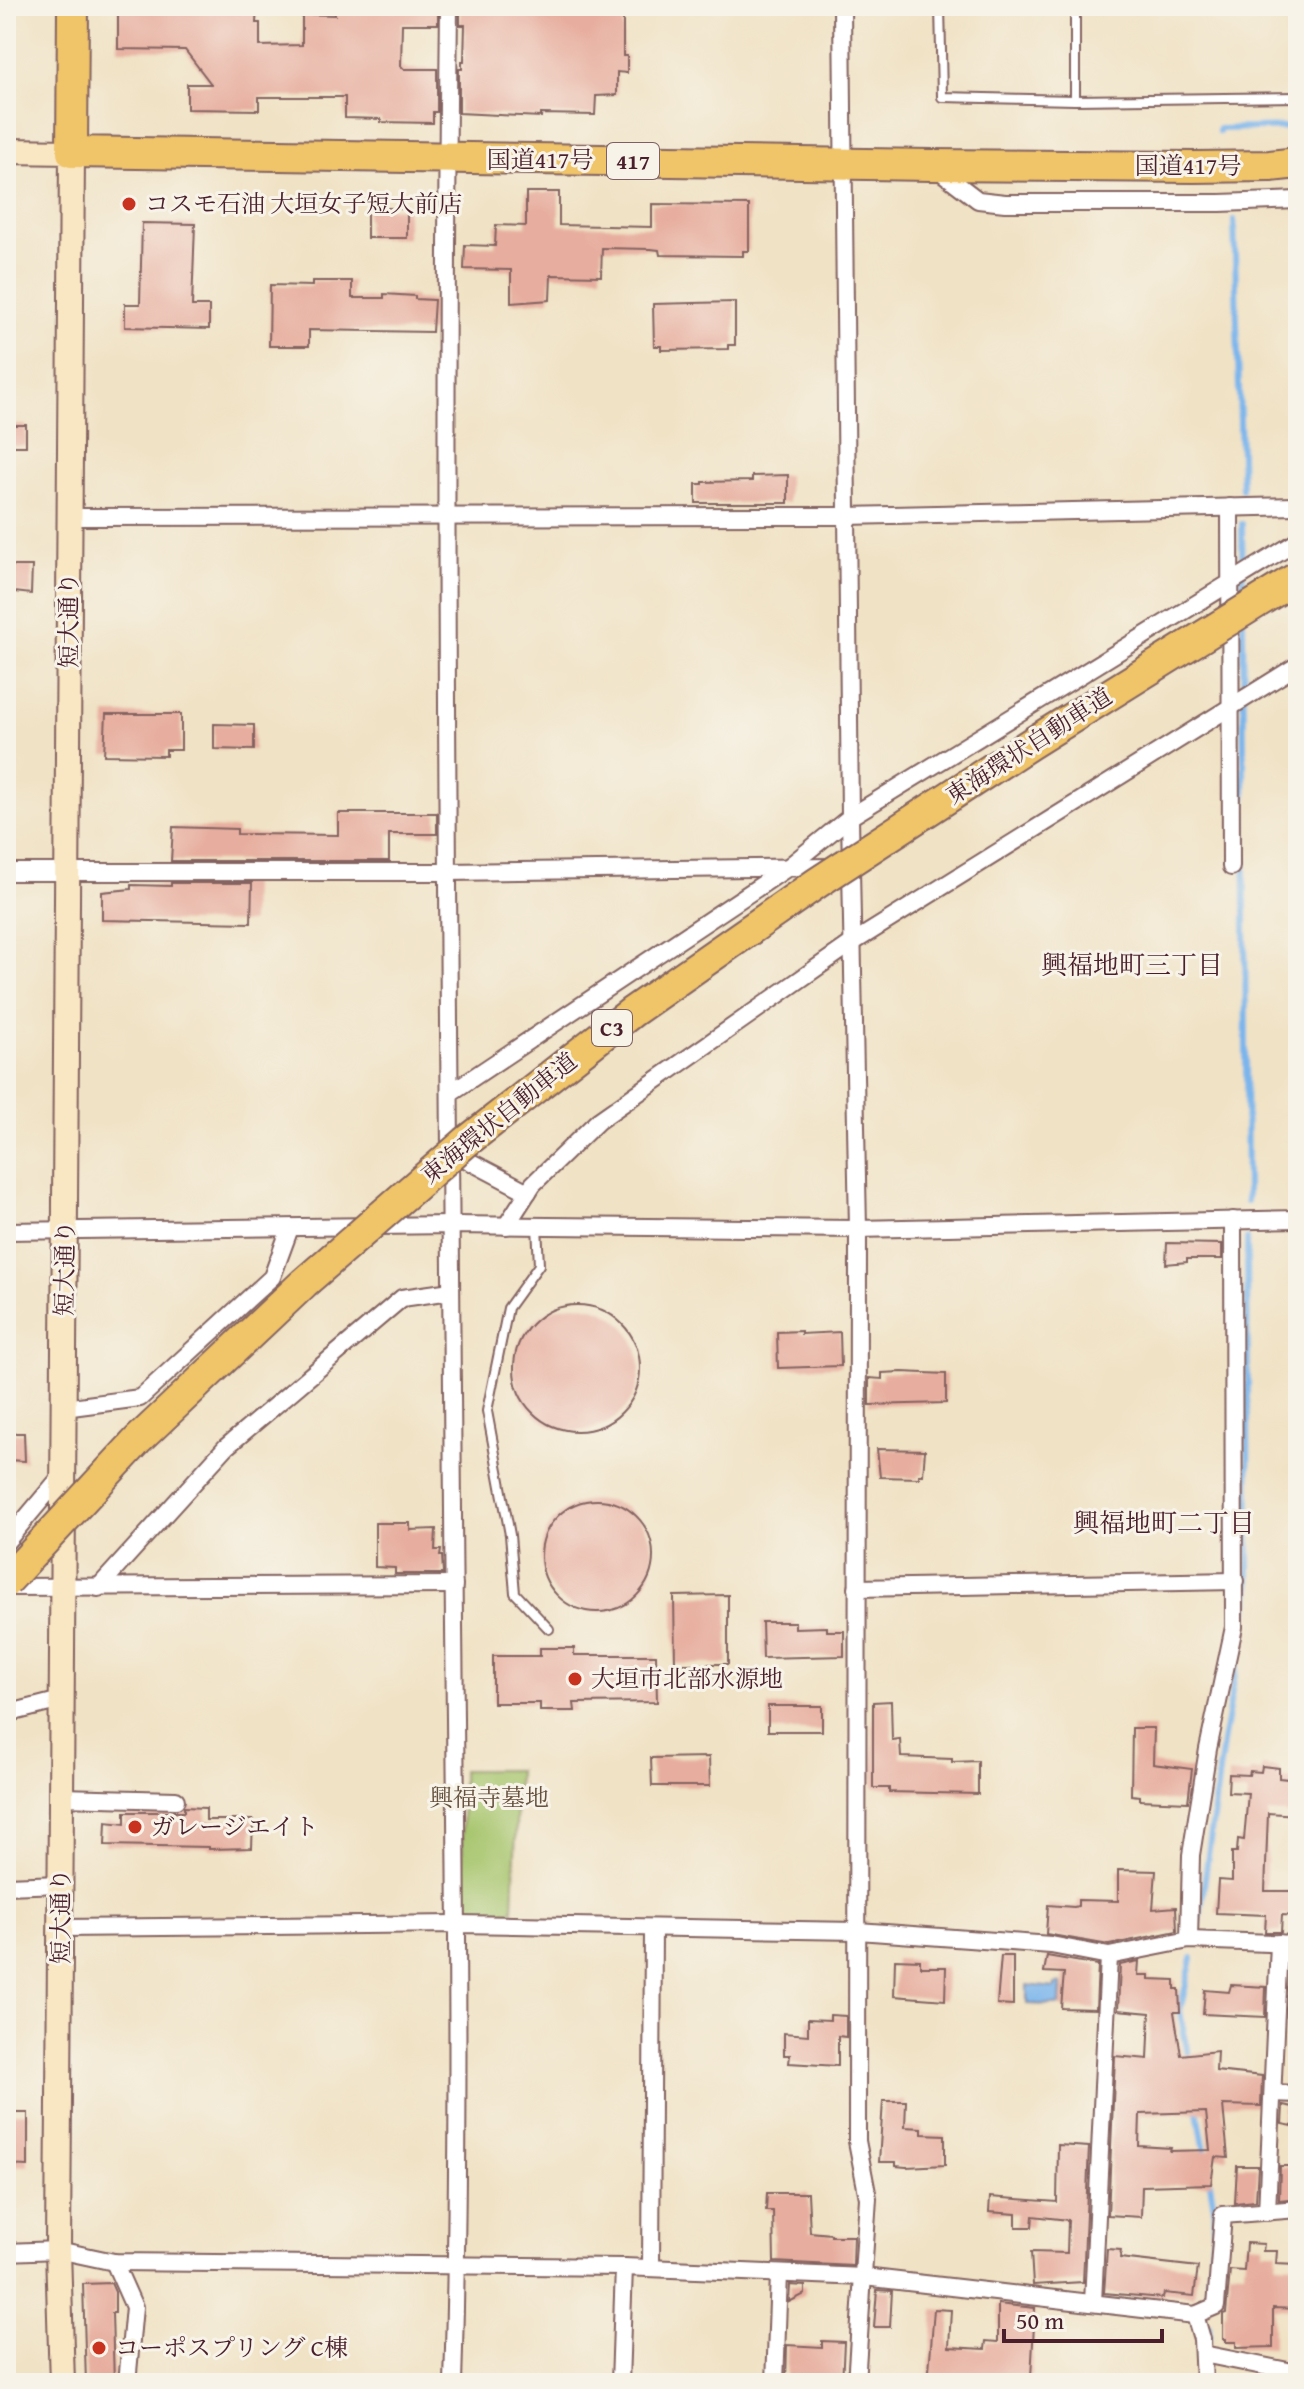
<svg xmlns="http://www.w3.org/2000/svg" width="1304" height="2389" viewBox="0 0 1304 2389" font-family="'Gentium Book Plus','Noto Serif JP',serif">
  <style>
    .green { fill: #a6c56c; stroke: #78724c; stroke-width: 2 }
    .water { fill: #7ab5ec; stroke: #626a8c; stroke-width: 2 }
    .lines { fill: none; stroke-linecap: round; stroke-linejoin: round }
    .stream { stroke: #7ab5ec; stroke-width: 6 }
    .building { fill: #e7ae9f; fill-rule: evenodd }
    .lane-casing { stroke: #846361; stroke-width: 12 }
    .street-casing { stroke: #846361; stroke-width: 20 }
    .secondary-casing { stroke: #846361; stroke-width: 28 }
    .highway-casing { stroke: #846361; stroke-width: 34 }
    .lane { stroke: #fff; stroke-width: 8 }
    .street { stroke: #fff; stroke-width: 16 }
    .secondary { stroke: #f9e7c3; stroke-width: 24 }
    .highway { stroke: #f0c469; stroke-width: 30 }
    .highway-bridge-casing { stroke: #846361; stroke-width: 34; stroke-linecap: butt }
    .highway-bridge { stroke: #f0c469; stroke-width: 30 }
    .poi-dot { fill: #c8321e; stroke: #f7f3e8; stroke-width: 3 }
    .labels { text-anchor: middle; stroke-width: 6; stroke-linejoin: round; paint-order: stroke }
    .shield { fill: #f7f3e8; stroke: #7e5f64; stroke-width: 2 }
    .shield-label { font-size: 22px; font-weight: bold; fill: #4a1f2b }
    .street-label { font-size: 24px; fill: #4a1f2b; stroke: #f7f3e8 }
    .poi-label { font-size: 24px; fill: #4a1f2b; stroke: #f7f3e8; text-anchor: start }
    .park-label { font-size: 24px; fill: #66513e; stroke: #f7f3e8 }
    .neighbourhood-label { font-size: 26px; fill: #4a1f2b; stroke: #f7f3e8 }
  </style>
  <rect width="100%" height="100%" fill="#f7f3e8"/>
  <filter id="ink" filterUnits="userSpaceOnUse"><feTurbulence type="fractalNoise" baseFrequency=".0125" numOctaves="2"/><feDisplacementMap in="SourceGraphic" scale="16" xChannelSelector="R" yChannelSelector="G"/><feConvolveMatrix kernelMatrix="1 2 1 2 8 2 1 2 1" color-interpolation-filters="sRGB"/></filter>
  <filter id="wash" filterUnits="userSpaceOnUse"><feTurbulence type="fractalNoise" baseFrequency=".006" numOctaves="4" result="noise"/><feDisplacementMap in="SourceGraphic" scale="32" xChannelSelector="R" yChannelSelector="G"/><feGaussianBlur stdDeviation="1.8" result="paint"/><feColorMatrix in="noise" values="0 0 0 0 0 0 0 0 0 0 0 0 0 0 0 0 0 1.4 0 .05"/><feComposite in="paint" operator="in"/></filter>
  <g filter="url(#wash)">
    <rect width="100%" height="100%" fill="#f0e2c5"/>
    <!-- green -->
    <polygon class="green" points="462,1770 518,1770 513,1911 463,1912"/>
    <!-- water -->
    <polygon class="water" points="1061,1983 1060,2005 1027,2004 1027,1985 1055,1988 1055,1984"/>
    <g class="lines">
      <!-- stream -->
      <g class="stream">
        <polyline points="1219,132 1219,129 1298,127"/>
        <polyline points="1234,220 1242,489"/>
        <polyline points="1242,524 1243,602"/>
        <polyline points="1243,621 1247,1201"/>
        <polyline points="1199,1923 1223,1743 1249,1595 1247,1239"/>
        <polyline points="1189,2060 1180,2011 1192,1958"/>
        <polyline points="1197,2106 1206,2158"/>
        <polyline points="1208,2293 1215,2213 1209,2177"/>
        <polyline points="1209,2326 1209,2337"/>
      </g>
    </g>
    <g id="blocks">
      <!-- building -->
      <g class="building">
        <polygon points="118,6 257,6 256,23 260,23 260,46 302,45 302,14 335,15 335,6 438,6 438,24 402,24 401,66 404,69 437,69 437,112 433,112 433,123 381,122 381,119 345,118 345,97 259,97 259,110 187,109 187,84 211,84 185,50 118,49"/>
        <polygon points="460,6 623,6 623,56 627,56 627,73 617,72 617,95 596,96 595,115 541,114 541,117 459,113 459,69 462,69 462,61 464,61 465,25 460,25"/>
        <polygon points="526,192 559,192 559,225 652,227 652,204 749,205 749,251 743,251 743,256 660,255 659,250 651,249 602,248 601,276 551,275 550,300 511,303 511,270 464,269 465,245 495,246 496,225 526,226"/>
        <polygon points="367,207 407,209 407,238 367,238"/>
        <polygon points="142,223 195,224 192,306 209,306 209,329 125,327 125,304 140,304"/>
        <polygon points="312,281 352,281 352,298 384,298 384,294 415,296 415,299 434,300 432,332 309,330 309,346 269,346 270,285 312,286"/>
        <polygon points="735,302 735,345 728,345 728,349 661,350 661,346 654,346 653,304"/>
        <rect x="6" y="425" width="20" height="21"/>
        <polygon points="788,475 788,503 696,503 696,484 703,484 703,482 752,481 752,476"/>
        <polygon points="6,566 32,566 31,594 6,591"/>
        <polygon points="106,714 181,714 181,750 166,750 166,756 104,755"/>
        <polygon points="214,724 254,725 254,750 214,749"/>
        <polygon points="338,813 437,813 437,834 389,834 389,861 171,861 173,827 237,829 237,834 338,835"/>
        <polygon points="171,883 252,883 251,923 102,920 102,892 131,889 131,885 171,886"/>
        <polygon points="1167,1243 1222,1244 1222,1259 1187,1259 1187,1262 1166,1264"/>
        <circle cx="577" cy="1368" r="63"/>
        <polygon points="801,1331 801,1334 840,1332 841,1366 778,1368 777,1332"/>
        <polygon points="902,1372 946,1374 946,1403 869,1405 869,1378 882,1379 882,1373"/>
        <polygon points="6,1433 24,1433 25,1461 6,1460"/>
        <polygon points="877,1449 925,1450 923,1475 919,1475 919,1478 880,1477"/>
        <circle cx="597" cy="1556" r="56"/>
        <polygon points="375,1523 410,1523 410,1530 436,1529 435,1550 441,1550 440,1556 442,1556 443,1574 395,1574 395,1568 375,1567"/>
        <polygon points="728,1595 728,1664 675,1664 674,1596"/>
        <polygon points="762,1622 795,1622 795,1628 827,1627 827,1631 844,1631 844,1656 763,1658"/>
        <polygon points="540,1648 574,1648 574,1655 656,1655 657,1702 574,1703 575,1711 540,1711 540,1703 493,1703 493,1656 540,1656"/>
        <polygon points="891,1701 892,1740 900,1739 901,1757 952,1759 952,1762 978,1761 978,1794 889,1792 889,1788 873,1788 873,1702"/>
        <rect x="768" y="1706" width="54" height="25"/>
        <polygon points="1132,1728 1154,1728 1153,1764 1192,1769 1188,1802 1140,1800 1140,1796 1131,1795"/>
        <polygon points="709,1757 710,1786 652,1786 651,1758"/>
        <polygon points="1262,1766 1279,1768 1279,1778 1298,1780 1298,1815 1268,1813 1265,1891 1298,1891 1298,1916 1282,1915 1281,1932 1265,1932 1266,1915 1216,1913 1218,1880 1232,1881 1232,1852 1237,1852 1238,1839 1244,1840 1248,1793 1228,1792 1229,1774 1249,1775 1250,1771 1261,1772"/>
        <polygon points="184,1807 206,1808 206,1820 253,1820 252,1848 209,1849 209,1847 105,1845 106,1822 125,1824 125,1812 184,1812"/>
        <polygon points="1118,1870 1156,1871 1153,1909 1176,1907 1177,1931 1109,1945 1046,1934 1048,1905 1074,1907 1078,1906 1078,1900 1118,1901"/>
        <polygon points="1001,1956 1013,1956 1013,2005 997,2004"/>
        <polygon points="1047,1956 1098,1965 1096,2009 1061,2008 1064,1973 1044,1972"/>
        <polygon points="895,1959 920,1960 920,1967 946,1967 945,2000 894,1996"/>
        <path d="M 1139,1961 L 1138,1975 L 1149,1975 L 1149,1979 L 1175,1980 L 1175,1989 L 1179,1989 L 1180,2012 L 1174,2012 L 1181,2055 L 1217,2051 L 1216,2071 L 1262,2076 L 1261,2106 L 1223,2105 L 1228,2158 L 1215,2157 L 1211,2184 L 1142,2186 L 1141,2217 L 1108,2215 L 1115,2056 L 1148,2059 L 1150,2013 L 1118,2010 L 1120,1965 ZM 1206,2112 L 1210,2150 L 1170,2151 L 1171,2148 L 1139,2146 L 1140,2114 Z"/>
        <polygon points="1231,1985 1266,1987 1265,2017 1203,2014 1205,1990 1229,1992"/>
        <polygon points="1288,1987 1298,1988 1298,2017 1287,2017"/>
        <polygon points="830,2015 846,2016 846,2037 838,2036 838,2066 789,2063 790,2055 784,2055 784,2033 808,2035 808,2019 830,2020"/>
        <polygon points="883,2101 906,2101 905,2127 922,2128 922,2134 945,2135 945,2165 906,2167 896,2166 896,2162 879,2162"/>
        <polygon points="1283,2105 1298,2108 1298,2127 1282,2124"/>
        <polygon points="6,2113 28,2113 28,2166 6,2165"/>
        <polygon points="1058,2145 1089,2147 1083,2282 1033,2285 1031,2252 1067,2253 1068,2220 1033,2216 1032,2227 1016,2227 1016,2214 989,2212 990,2197 1057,2202"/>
        <polygon points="1237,2166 1258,2166 1256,2201 1235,2203"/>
        <polygon points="1280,2166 1298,2166 1298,2198 1279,2200"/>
        <polygon points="767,2193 808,2193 810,2232 831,2234 831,2236 854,2236 853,2266 774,2262 773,2211 766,2211"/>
        <polygon points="1246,2243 1264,2244 1263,2251 1277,2251 1276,2264 1297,2265 1298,2309 1273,2308 1273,2347 1236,2348 1236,2342 1226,2342 1226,2339 1223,2339 1223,2314 1226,2313 1230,2270 1244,2271"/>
        <polygon points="1107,2249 1121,2250 1120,2258 1198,2267 1194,2296 1164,2293 1163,2298 1104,2293"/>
        <polygon points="111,2283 115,2292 115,2313 112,2313 114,2383 86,2383 83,2284"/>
        <polygon points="790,2285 805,2286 805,2294 789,2302"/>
        <polygon points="877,2290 892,2291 890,2327 874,2327"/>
        <polygon points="998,2304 1035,2308 1031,2377 981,2375 981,2383 928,2383 934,2309 951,2310 949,2347 985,2349 986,2341 998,2342"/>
        <polygon points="822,2341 844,2342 842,2383 786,2383 787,2345 822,2347"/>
      </g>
    </g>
  </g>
  <g filter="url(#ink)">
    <use href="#blocks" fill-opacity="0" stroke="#846361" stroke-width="2"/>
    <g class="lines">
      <!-- lane casing -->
      <g class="lane-casing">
        <g id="lane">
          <polyline points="940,6 942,97 1075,100 1298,97"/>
          <polyline points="1075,6 1075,100"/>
          <polyline points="537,1226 539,1265 508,1308 487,1411 510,1535 515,1593 549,1629"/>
        </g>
      </g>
      <!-- street casing -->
      <g class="street-casing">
        <g id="street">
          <path d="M 449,6 C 443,508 449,1009 453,1511 C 455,1802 462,2093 453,2383"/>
          <polyline points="842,6 850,817 858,1229 857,2141 868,2198 856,2383"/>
          <polyline points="936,168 978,200 1005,203 1220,203 1298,200"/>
          <polyline points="1230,507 1231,867"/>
          <polyline points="69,517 846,516 1298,506"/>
          <polyline points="6,872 448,872 833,867"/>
          <polyline points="450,1093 787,868 850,817 1298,541"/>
          <polyline points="450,1151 528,1192"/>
          <polyline points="506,1226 533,1184 598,1121 852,943 1298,665"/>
          <polyline points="6,1231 451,1225 858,1229 1298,1219"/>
          <polyline points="64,1408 140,1398 272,1277 290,1228"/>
          <polyline points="6,1542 63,1474"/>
          <polyline points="6,1587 454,1585"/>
          <polyline points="98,1588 226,1447 402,1298 451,1291"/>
          <polyline points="857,1588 1235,1581"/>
          <polyline points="6,1714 61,1700"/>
          <polyline points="61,1797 176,1800"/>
          <polyline points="6,1886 61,1884"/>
          <polyline points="61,1928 457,1924 858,1931 1051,1945 1109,1956 1189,1940 1298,1944"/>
          <polyline points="1189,1940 1191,1855 1208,1749 1234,1627 1233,1220"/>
          <polyline points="1273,2093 1298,2094"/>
          <polyline points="1267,2212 1279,1943"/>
          <polyline points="6,2252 58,2250 114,2262 624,2267 864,2277 1195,2315 1216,2306 1223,2215 1298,2209"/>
          <polyline points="114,2262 134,2307 127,2383"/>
          <polyline points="651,2268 653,1928"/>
          <polyline points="1093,2303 1109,1956"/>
          <polyline points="1195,2315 1202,2339 1204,2383"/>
          <polyline points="1203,2354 1298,2373"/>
          <polyline points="620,2383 624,2267"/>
          <polyline points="775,2383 779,2274"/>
        </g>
      </g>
      <!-- secondary casing -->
      <g class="secondary-casing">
        <polyline id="secondary" points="6,151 72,152 58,2250 62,2383"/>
      </g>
      <!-- highway casing -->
      <g class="highway-casing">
        <polyline id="highway" points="73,6 72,152 931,165 1194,167 1270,166 1298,163"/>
      </g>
      <!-- lane -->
      <use href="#lane" class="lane"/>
      <!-- street -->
      <use href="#street" class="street"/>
      <!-- secondary -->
      <use href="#secondary" class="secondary"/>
      <!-- highway -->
      <use href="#highway" class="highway"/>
      <!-- highway-bridge casing -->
      <g class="highway-bridge-casing">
        <polyline id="highway-bridge" points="6,1582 138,1440 304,1283 466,1142 632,1012 817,883 1030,744 1298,577"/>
      </g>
      <!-- highway-bridge -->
      <use href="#highway-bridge" class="highway-bridge"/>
    </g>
  </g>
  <!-- markers -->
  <g class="poi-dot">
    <circle cx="129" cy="204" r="8"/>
    <circle cx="575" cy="1679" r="8"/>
    <circle cx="135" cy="1827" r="8"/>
    <circle cx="99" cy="2348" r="8"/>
  </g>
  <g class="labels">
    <!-- shield labels -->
    <g class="shield">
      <rect x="607" y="143" width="52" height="36" rx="6"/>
      <rect x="592" y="1010" width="40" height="36" rx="6"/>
    </g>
    <g class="shield-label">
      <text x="633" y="169">417</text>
      <text x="612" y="1036">C3</text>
    </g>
    <!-- street labels -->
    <g class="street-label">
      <text x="540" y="168">国道417号</text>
      <text x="1188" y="174">国道417号</text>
      <text transform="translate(69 620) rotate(-90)" y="8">短大通り</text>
      <text transform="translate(1029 746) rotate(-33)" y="8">東海環状自動車道</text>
      <text transform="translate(499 1118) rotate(-39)" y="8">東海環状自動車道</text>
      <text transform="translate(65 1268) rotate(-89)" y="8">短大通り</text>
      <text transform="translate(61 1916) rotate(-90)" y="8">短大通り</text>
    </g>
    <!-- poi labels -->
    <g class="poi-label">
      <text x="145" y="212">コスモ石油 大垣女子短大前店</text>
      <text x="591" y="1687">大垣市北部水源地</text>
      <text x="151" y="1835">ガレージエイト</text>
      <text x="115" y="2356">コーポスプリング C棟</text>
    </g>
    <!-- park labels -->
    <g class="park-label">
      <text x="489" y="1806">興福寺墓地</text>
    </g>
    <!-- neighbourhood labels -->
    <g class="neighbourhood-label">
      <text x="1132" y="974">興福地町三丁目</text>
      <text x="1164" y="1532">興福地町二丁目</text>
    </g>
  </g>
  <!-- margin -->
  <rect width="1304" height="2389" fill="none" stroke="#f7f3e8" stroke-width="32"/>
  <!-- scale -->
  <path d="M1004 2329v12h158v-12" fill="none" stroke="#4a1f2b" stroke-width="4"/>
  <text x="1016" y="2329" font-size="24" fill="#4a1f2b" stroke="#f7f3e8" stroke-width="6" paint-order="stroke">50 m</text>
</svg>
